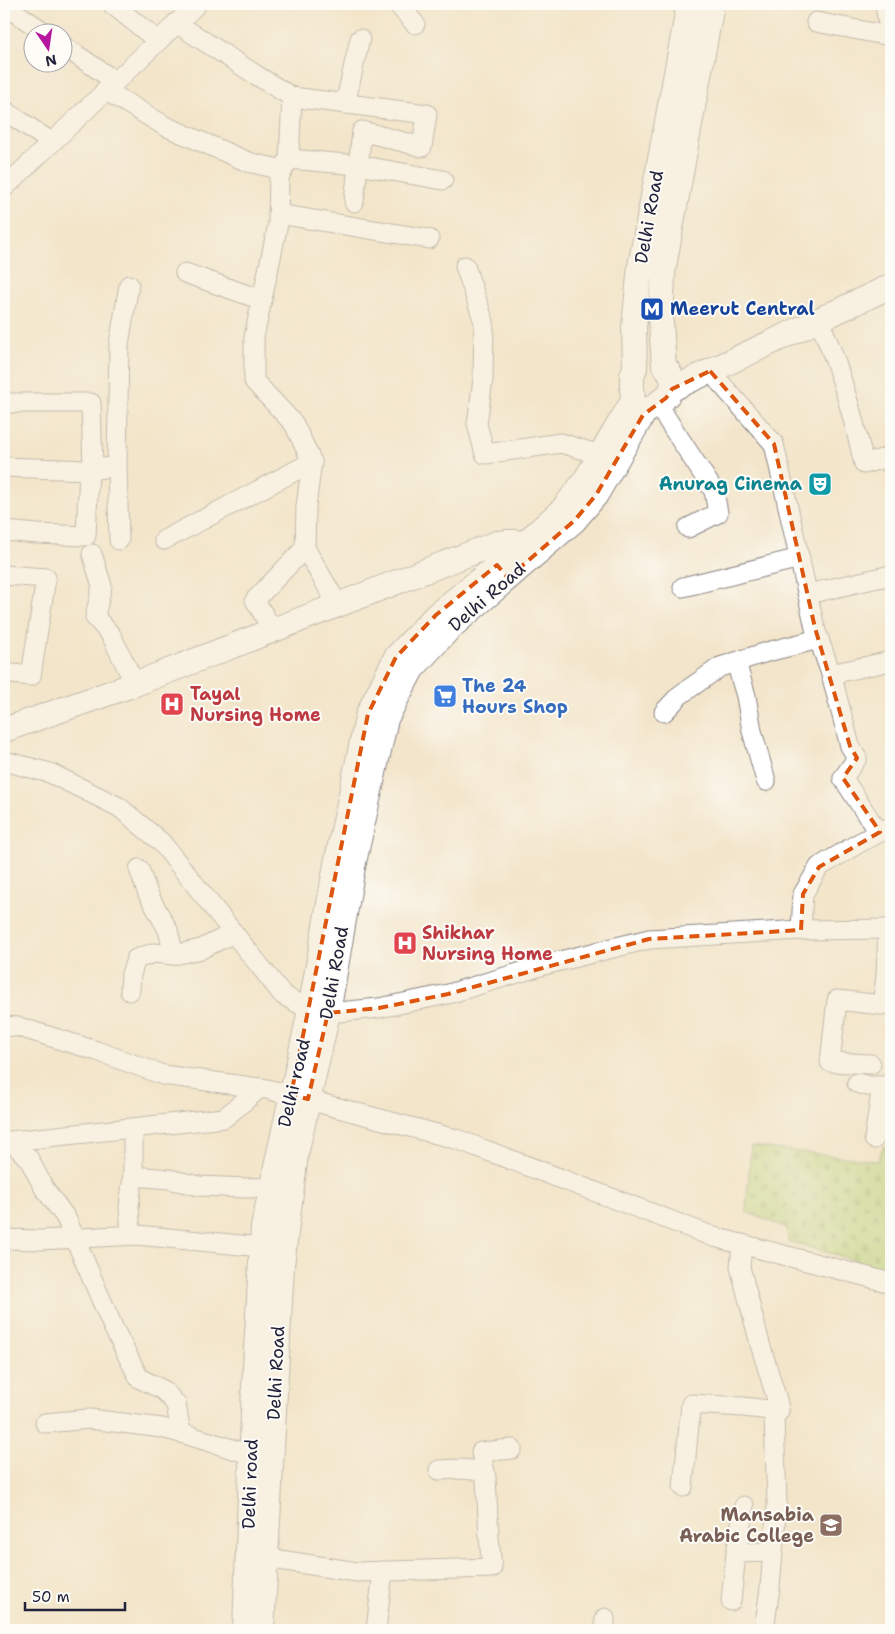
<svg xmlns="http://www.w3.org/2000/svg" width="895" height="1634" viewBox="0 0 895 1634" font-family="'Shantell Sans',sans-serif">
  <style>
    .cemetery { fill: url(#cemetery-stones); stroke: #6c7c5c }
    .lines { fill: none; stroke-linecap: round; stroke-linejoin: round }
    .minor-casing { stroke: #8a8483; stroke-width: 21 }
    .major-casing { stroke: #8a8483; stroke-width: 26 }
    .minor { stroke: #fff; stroke-width: 19 }
    .major { stroke: #fff; stroke-width: 24 }
    .marked { fill: none; stroke: #de560e; stroke-width: 4; stroke-dasharray: 10 6; stroke-linejoin: round }
    .labels { text-anchor: middle; stroke-width: 4; stroke-linejoin: round; paint-order: stroke }
    .street-label { font-size: 18px; fill: #22223b; stroke: #fdfcf7 }
    .transit-label { font-size: 18px; font-weight: bold; fill: #164399; stroke: #fdfcf7; text-anchor: start }
    .culture-label { font-size: 18px; font-weight: bold; fill: #0d838f; stroke: #fdfcf7; text-anchor: end }
    .shop-label { font-size: 18px; font-weight: bold; fill: #366cbe; stroke: #fdfcf7; text-anchor: start }
    .health-label { font-size: 18px; font-weight: bold; fill: #be3a42; stroke: #fdfcf7; text-anchor: start }
    .education-label { font-size: 18px; font-weight: bold; fill: #785e54; stroke: #fdfcf7; text-anchor: end }
  </style>
  <defs>
    <pattern id="cemetery-stones" width="16" height="16" patternUnits="userSpaceOnUse" patternTransform="scale(1.25)"><rect width="16" height="16" fill="#b6d57c"/><path d="M2 7V4a2 2 0 0 1 4 0v3zM10 15v-3a2 2 0 0 1 4 0v3z" fill="#9cb76c"/></pattern>
  </defs>
  <rect width="100%" height="100%" fill="#fdfcf7"/>
  <filter id="ink" filterUnits="userSpaceOnUse"><feTurbulence type="fractalNoise" baseFrequency=".02" numOctaves="2"/><feDisplacementMap in="SourceGraphic" scale="10" xChannelSelector="R" yChannelSelector="G"/><feConvolveMatrix kernelMatrix="1 2 1 2 8 2 1 2 1" color-interpolation-filters="sRGB"/></filter>
  <filter id="wash" filterUnits="userSpaceOnUse"><feTurbulence type="fractalNoise" baseFrequency=".0096" numOctaves="4" result="noise"/><feDisplacementMap in="SourceGraphic" scale="20" xChannelSelector="R" yChannelSelector="G"/><feGaussianBlur stdDeviation="1.12" result="paint"/><feColorMatrix in="noise" values="0 0 0 0 0 0 0 0 0 0 0 0 0 0 0 0 0 1.4 0 .05"/><feComposite in="paint" operator="in"/></filter>
  <g filter="url(#wash)">
    <rect width="100%" height="100%" fill="#f3e5cb"/>
    <!-- cemetery -->
    <polygon class="cemetery" points="751,1146 878,1161 883,1147 891,1147 891,1271 788,1241 787,1228 746,1212"/>
  </g>
  <g filter="url(#ink)">
    <g class="lines">
      <!-- minor casing -->
      <g class="minor-casing">
        <g id="minor">
          <polyline points="112,4 157,40"/>
          <polyline points="398,4 415,24"/>
          <polyline points="4,5 44,32"/>
          <polyline points="816,22 890,36 885,4"/>
          <polyline points="176,23 256,75 292,97 289,159 279,177 278,224 254,337 254,381 294,424 312,462 306,506 305,548 338,605"/>
          <polyline points="62,45 115,81"/>
          <polyline points="105,90 165,126 248,162 283,170"/>
          <polyline points="292,97 427,114 422,147 362,131 354,202"/>
          <polyline points="345,104 360,39"/>
          <polyline points="4,110 51,142"/>
          <polyline points="289,159 358,165 443,180"/>
          <polyline points="4,188 197,4"/>
          <polyline points="278,214 429,239"/>
          <polyline points="465,266 484,322 483,379 477,424 485,454 561,443 600,455"/>
          <polyline points="185,273 262,300"/>
          <path d="M 819,321 C 840,366 853,415 864,464 L 888,457 L 891,465"/>
          <polyline points="710,371 774,444 815,628 831,674 891,661"/>
          <polyline points="4,403 91,403 93,469"/>
          <polyline points="657,404 714,491 718,513 688,528"/>
          <polyline points="117,466 119,540"/>
          <polyline points="4,467 89,470 86,536 37,534 4,531"/>
          <polyline points="89,470 117,466 119,344 129,285"/>
          <polyline points="164,540 312,462"/>
          <polyline points="92,554 102,586 95,617 111,635 135,684"/>
          <polyline points="4,575 46,578 31,676 4,673"/>
          <polyline points="683,587 800,558"/>
          <polyline points="808,594 891,575"/>
          <polyline points="273,631 255,600 305,548"/>
          <polyline points="736,662 746,696 752,731 766,781"/>
          <polyline points="831,674 850,746 857,758 843,778 870,820 880,832"/>
          <polyline points="664,712 680,695 720,667 767,652 819,639"/>
          <polyline points="4,761 50,773 119,807 161,842 283,995 310,1010 328,1013 379,1008 448,994 548,964 649,939 801,930 891,929"/>
          <polyline points="139,869 148,894 168,930 174,955 201,949 234,933"/>
          <polyline points="801,930 803,894 819,867 859,843 890,827"/>
          <polyline points="130,991 131,974 136,959 154,953 174,955"/>
          <polyline points="4,1026 19,1027 97,1051 163,1075 267,1089 459,1140 714,1237 891,1283"/>
          <polyline points="871,1064 830,1062 837,1000 882,1005 886,976 888,929"/>
          <polyline points="857,1083 868,1086 891,1086"/>
          <polyline points="874,1139 882,1086"/>
          <polyline points="11,1141 29,1159 44,1188 66,1218 113,1327 139,1378 163,1390 176,1404 181,1433 252,1455"/>
          <polyline points="4,1143 11,1141 224,1118 260,1088"/>
          <polyline points="133,1176 169,1179 199,1186 246,1188 271,1187"/>
          <polyline points="131,1235 129,1206 133,1176 133,1128"/>
          <polyline points="4,1239 40,1240 137,1235 262,1247"/>
          <polyline points="742,1244 740,1267 760,1344 778,1403 779,1411 774,1417 777,1504 770,1588 764,1630"/>
          <polyline points="45,1423 90,1419 162,1428 181,1433"/>
          <polyline points="439,1470 460,1469 485,1471"/>
          <polyline points="683,1487 691,1404 743,1407 779,1411"/>
          <polyline points="736,1553 744,1506"/>
          <polyline points="267,1558 357,1572 492,1568 489,1538 486,1478 481,1452 512,1449"/>
          <polyline points="731,1601 736,1553 773,1552"/>
          <polyline points="376,1630 383,1571"/>
          <polyline points="605,1630 605,1618"/>
        </g>
      </g>
      <!-- major casing -->
      <g class="major-casing">
        <g id="major">
          <polyline points="672,389 673,382 670,373 664,366 661,322 663,272 712,4"/>
          <path d="M 4,730 L 135,684 L 497,543 C 507,542 520,539 528,548"/>
          <polyline points="245,1630 254,1386 263,1227 310,1010 336,864 368,714 396,657 436,615 524,544 562,510 584,482 633,401 632,388 632,375 635,368 634,327 640,266 689,4"/>
          <path d="M 262,1630 L 282,1265 L 296,1154 L 328,1013 L 353,867 L 386,719 L 412,669 L 449,629 L 574,521 L 596,495 L 643,415 C 652,405 665,402 672,389 L 891,286"/>
        </g>
      </g>
      <!-- minor -->
      <use href="#minor" class="minor"/>
      <!-- major -->
      <use href="#major" class="major"/>
    </g>
  </g>
  <!-- marked area -->
  <path d="M0 0H895V1634H0ZM 710,371 L 774,444 L 815,628 L 850,746 L 857,758 L 843,778 L 880,832 L 819,867 L 803,894 L 801,930 L 649,939 L 448,994 L 379,1008 L 328,1013 L 308,1099 L 291,1095 L 368,714 L 396,657 L 436,615 L 497,565 L 508,578 L 574,521 L 596,495 L 643,415 L 666,398 L 672,389 Z" fill="#f3e5cb" fill-opacity=".55" fill-rule="evenodd"/>
  <path class="marked" d="M 710,371 L 774,444 L 815,628 L 850,746 L 857,758 L 843,778 L 880,832 L 819,867 L 803,894 L 801,930 L 649,939 L 448,994 L 379,1008 L 328,1013 L 308,1099 L 291,1095 L 368,714 L 396,657 L 436,615 L 497,565 L 508,578 L 574,521 L 596,495 L 643,415 L 666,398 L 672,389 Z"/>
  <!-- icons -->
  <defs>
    <g id="metro-square" transform="scale(1.25)"><rect x="-9" y="-9" width="18" height="18" rx="4" fill="#1a4fb4" stroke="#fdfcf7"/><path d="M-5.5 5V-5H-3L0 0L3-5H5.5V5H3V-.5L0 4L-3-.5V5Z" fill="#fff"/></g>
    <g id="theatre-square" transform="scale(1.25)"><rect x="-9" y="-9" width="18" height="18" rx="4" fill="#0f9aa8" stroke="#fdfcf7"/><path d="M-5-5.5Q0-4 5-5.5V0Q5 5 0 6Q-5 5-5 0ZM-3.3-2.5H-1v1.5H-3.3ZM1-2.5H3.3v1.5H1ZM-2.8 1Q0 5.5 2.8 1Z" fill="#fff"/></g>
    <g id="supermarket-square" transform="scale(1.25)"><rect x="-9" y="-9" width="18" height="18" rx="4" fill="#3f7fe0" stroke="#fdfcf7"/><path d="M-6-5.5h2.5l.6 2H6L4.5 2H-2.5L-4.4-4H-6ZM-1.5 3.2a1.3 1.3 0 1 0 .1 0ZM3 3.2a1.3 1.3 0 1 0 .1 0Z" fill="#fff"/></g>
    <g id="hospital-square" transform="scale(1.25)"><rect x="-9" y="-9" width="18" height="18" rx="4" fill="#e0444e" stroke="#fdfcf7"/><path d="M-5-5h3v3.5h4V-5h3V5h-3V1.5h-4V5h-3Z" fill="#fff"/></g>
    <g id="university-square" transform="scale(1.25)"><rect x="-9" y="-9" width="18" height="18" rx="4" fill="#8d6e63" stroke="#fdfcf7"/><path d="M0-5L7-2L0 1L-7-2ZM-4 1L0 2.5L4 1V4Q0 6-4 4Z" fill="#fff"/></g>
  </defs>
  <g fill-rule="evenodd">
    <use href="#metro-square" x="652" y="309"/>
    <use href="#theatre-square" x="820" y="484"/>
    <use href="#supermarket-square" x="445" y="696"/>
    <use href="#hospital-square" x="172" y="704"/>
    <use href="#hospital-square" x="405" y="943"/>
    <use href="#university-square" x="831" y="1525"/>
  </g>
  <g class="labels">
    <!-- street labels -->
    <g class="street-label">
      <text transform="translate(649 217) rotate(-80)" y="6">Delhi Road</text>
      <text transform="translate(487 597) rotate(-41)" y="6">Delhi Road</text>
      <text transform="translate(334 973) rotate(-80)" y="6">Delhi Road</text>
      <text transform="translate(294 1083) rotate(-77)" y="6">Delhi road</text>
      <text transform="translate(276 1373) rotate(-87)" y="6">Delhi Road</text>
      <text transform="translate(250 1484) rotate(-88)" y="6">Delhi road</text>
    </g>
    <!-- transit labels -->
    <g class="transit-label">
      <text x="670" y="315">Meerut Central</text>
    </g>
    <!-- culture labels -->
    <g class="culture-label">
      <text x="802" y="490">Anurag Cinema</text>
    </g>
    <!-- shop labels -->
    <g class="shop-label">
      <text x="462" y="692">The 24<tspan x="462" dy="21">Hours Shop</tspan></text>
    </g>
    <!-- health labels -->
    <g class="health-label">
      <text x="190" y="700">Tayal<tspan x="190" dy="21">Nursing Home</tspan></text>
      <text x="422" y="939">Shikhar<tspan x="422" dy="21">Nursing Home</tspan></text>
    </g>
    <!-- education labels -->
    <g class="education-label">
      <text x="814" y="1521">Mansabia<tspan x="814" dy="21">Arabic College</tspan></text>
    </g>
  </g>
  <!-- margin -->
  <rect width="895" height="1634" fill="none" stroke="#fdfcf7" stroke-width="20"/>
  <!-- north arrow -->
  <g transform="translate(48 48) rotate(167)"><circle r="24" fill="#fdfcf7" stroke="#a5a5ac"/>
  <path d="M0-4L9 19L0 12L-9 19Z" fill="#b5179e"/>
  <text y="-8" font-size="14" font-weight="bold" text-anchor="middle" fill="#22223b">N</text>
  </g>
  <!-- scale -->
  <path d="M25 1602v8h100v-8" fill="none" stroke="#22223b" stroke-width="2.5"/>
  <text x="32" y="1602" font-size="15" fill="#22223b" stroke="#fdfcf7" stroke-width="4" paint-order="stroke">50 m</text>
</svg>
